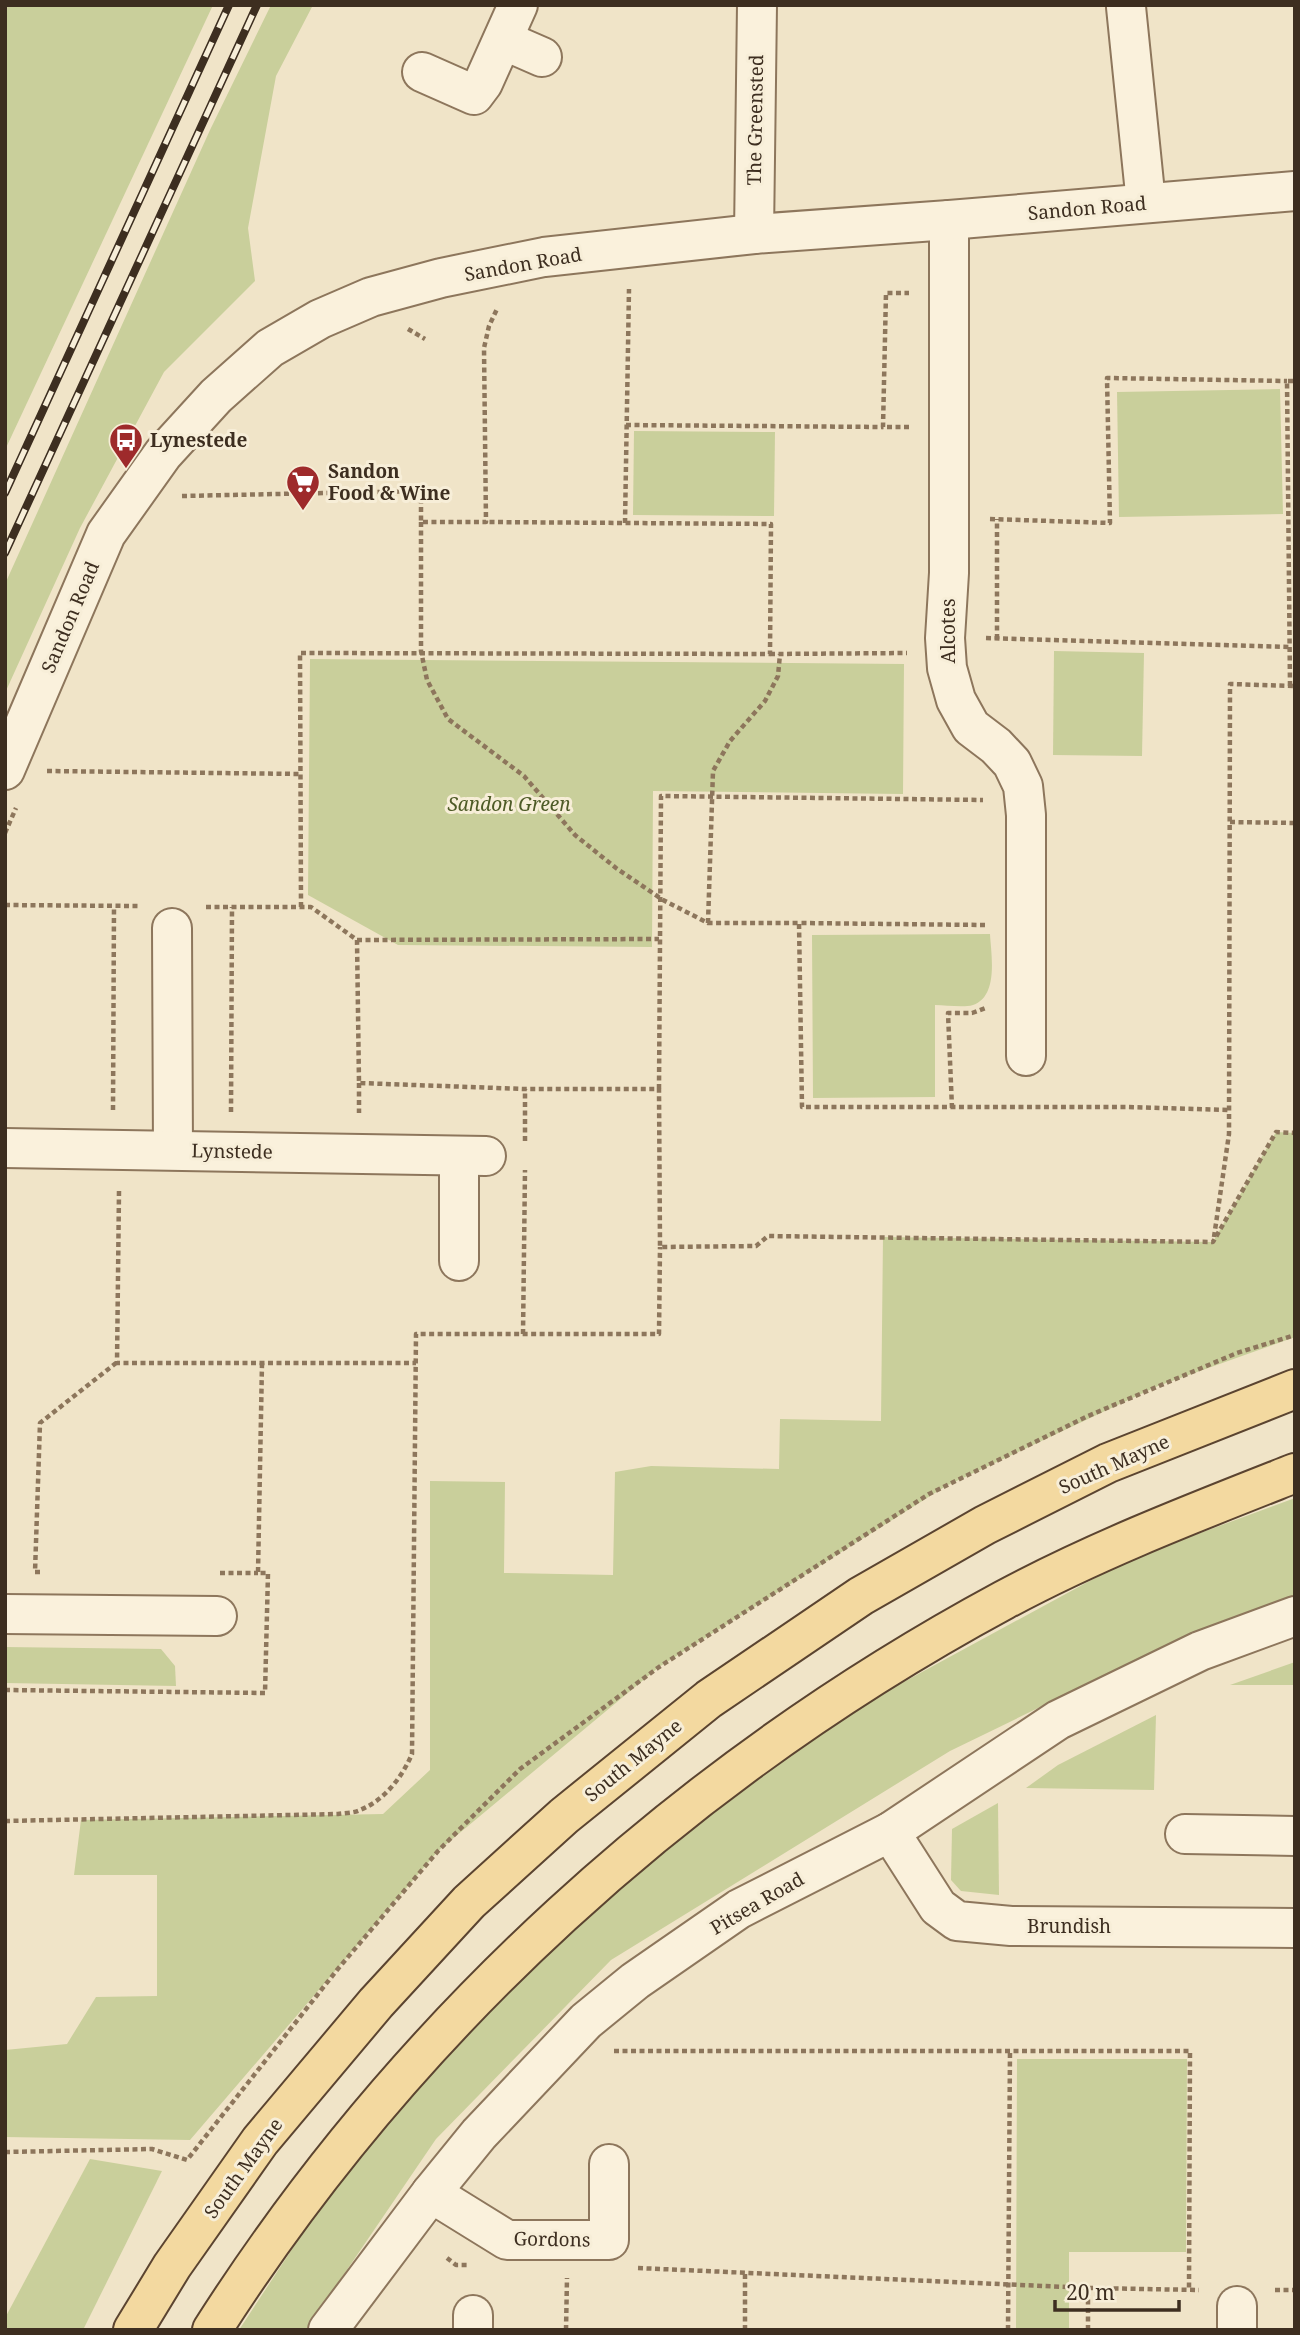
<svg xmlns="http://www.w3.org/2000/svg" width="1300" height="2335" viewBox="0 0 1300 2335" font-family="'Noto Serif',serif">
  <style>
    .green { fill: #c9cf9b }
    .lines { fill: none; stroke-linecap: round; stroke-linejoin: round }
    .minor-casing { stroke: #8d765c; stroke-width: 42 }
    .major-casing { stroke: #5b4430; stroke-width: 42 }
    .path { stroke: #8d765c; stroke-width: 4.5; stroke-dasharray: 5 3.5; stroke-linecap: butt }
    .minor { stroke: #faf1dc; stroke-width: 38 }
    .major { stroke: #f3d9a0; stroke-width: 38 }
    .rail-casing { stroke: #3d2e20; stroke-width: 8 }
    .rail { stroke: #f7eed8; stroke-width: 5; stroke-dasharray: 16; stroke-linecap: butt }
    .labels { text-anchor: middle; stroke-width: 6; stroke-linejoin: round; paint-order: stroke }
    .street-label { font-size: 19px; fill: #3d2e20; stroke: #f7eed8 }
    .poi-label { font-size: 19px; font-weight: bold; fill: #3d2e20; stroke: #f7eed8; text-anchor: start }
    .park-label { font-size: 19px; font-style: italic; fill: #4d5a26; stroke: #f7eed8 }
  </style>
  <rect width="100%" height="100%" fill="#f0e4c8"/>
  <!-- green -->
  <g class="green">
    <polygon points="5,5 213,5 5,450"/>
    <polygon points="271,5 313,5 276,76 248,228 255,281 164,372 80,528 5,693 5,584 210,130"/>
    <polygon points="1280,389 1283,514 1119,517 1117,392"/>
    <polygon points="634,431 775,432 774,516 633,515"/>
    <polygon points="1054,651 1144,653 1142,756 1053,755"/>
    <polygon points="310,659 904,664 903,794 653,791 652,947 398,945 308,895"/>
    <path d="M 990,934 C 991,954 999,996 973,1005 C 963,1008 946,1005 935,1005 L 935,1097 L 813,1098 L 812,935 Z"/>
    <polygon points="1276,1132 1295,1133 1295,1337 1158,1386 946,1486 659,1667 438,1851 190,2140 5,2137 5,2050 67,2044 96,1997 157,1996 157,1875 74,1875 81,1820 383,1814 430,1770 430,1481 505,1482 504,1573 613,1575 615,1472 651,1466 779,1469 780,1419 881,1421 883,1237 1213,1242"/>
    <polygon points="1295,1498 1295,1595 1180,1639 950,1751 611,1960 436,2139 306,2330 239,2330 315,2214 444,2054 613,1893 716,1808 854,1709 1130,1559"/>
    <polygon points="5,1647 161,1649 175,1666 176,1686 5,1683"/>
    <polygon points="1295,1662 1295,1685 1230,1685"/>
    <polygon points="1156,1715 1154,1790 1026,1788 1058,1765"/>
    <polygon points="998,1803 999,1895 961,1891 951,1880 952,1829"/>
    <polygon points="1017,2059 1187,2059 1186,2252 1069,2252 1069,2330 1016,2330"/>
    <polygon points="90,2159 162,2171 83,2330 5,2330 5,2318"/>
  </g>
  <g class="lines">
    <!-- minor casing -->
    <g class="minor-casing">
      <g id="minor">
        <polyline points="1126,7 1146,203"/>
        <polyline points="503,40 542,57"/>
        <polyline points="422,72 474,95 483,83 518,5"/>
        <polyline points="949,220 949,573 945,638 947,668 956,700 971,727 996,746 1012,763 1023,786 1026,815 1026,1056"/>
        <polyline points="754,234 757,5"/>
        <polyline points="5,770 106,534 163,454 216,396 270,348 320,319 371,297 441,278 544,257 754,234 949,220 1295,191"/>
        <polyline points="172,928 173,1150"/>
        <polyline points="5,1148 486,1156"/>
        <polyline points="459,1261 459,1156"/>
        <polyline points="5,1614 217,1616"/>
        <polyline points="890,1832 938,1907 957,1921 1011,1926 1295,1928"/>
        <polyline points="1185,1834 1295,1836"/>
        <polyline points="431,2193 507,2240 609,2240 609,2164"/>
        <polyline points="328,2330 431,2193 479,2134 586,2021 635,1981 739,1909 890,1832 1058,1720 1200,1651 1295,1616"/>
        <polyline points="473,2330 473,2315"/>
        <polyline points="1237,2330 1237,2306"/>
      </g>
    </g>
    <!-- major casing -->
    <g class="major-casing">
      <g id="major">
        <polyline points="133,2330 172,2266 260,2141 376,2003 469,1902 564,1816 709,1699 861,1596 985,1525 1108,1463 1295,1389"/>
        <path d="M 212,2330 C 407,2024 685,1772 1004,1600 C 1097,1550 1196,1512 1295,1473"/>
      </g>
    </g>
    <!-- path -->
    <g class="path">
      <polyline points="408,329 425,339"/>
      <polyline points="626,425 883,427"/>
      <polyline points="909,427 883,427 886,293 909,293"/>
      <polyline points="182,496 421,491 421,522 486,522 484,348 489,326 497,309"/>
      <polyline points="990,519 1110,523 1107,378 1287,381"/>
      <polyline points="421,522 421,651 427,680 448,719 524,776 575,835 616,868 663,900 708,923 799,923"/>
      <polyline points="625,523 629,289"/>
      <polyline points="986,638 1289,647"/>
      <polyline points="997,639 997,519"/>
      <polyline points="770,654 907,653"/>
      <polyline points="1290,686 1287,381 1295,381"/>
      <polyline points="47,771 301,774"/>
      <polyline points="1230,822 1295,823"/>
      <polyline points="5,833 16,808"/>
      <polyline points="5,905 138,906"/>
      <polyline points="206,907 311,907 357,940 359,1083 525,1089 659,1089 660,1247 756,1246 768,1236 1213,1242 1276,1132 1295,1133"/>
      <polyline points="301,907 300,653 770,654 771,524 486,522"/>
      <polyline points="708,923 713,771 730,741 765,701 778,676 780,654"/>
      <polyline points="985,925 799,923 802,1107 1128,1107 1229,1110"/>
      <polyline points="357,940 659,939"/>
      <polyline points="359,1083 359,1113"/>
      <polyline points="659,1089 661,796 983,800"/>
      <polyline points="952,1108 948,1013 972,1013 986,1008"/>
      <polyline points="113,1110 114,906"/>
      <polyline points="231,1112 232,907"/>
      <polyline points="525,1141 525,1089"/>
      <polyline points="119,1191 117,1363 416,1363"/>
      <polyline points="1214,1237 1229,1134 1230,684 1295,686"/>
      <polyline points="523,1334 525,1170"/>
      <polyline points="40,1572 35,1572 40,1423 116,1363"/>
      <polyline points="220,1573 258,1573"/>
      <polyline points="5,1690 265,1693 268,1573 258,1573 262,1363"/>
      <path d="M 5,1821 L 338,1814 C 345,1813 354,1813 360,1810 C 385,1800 402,1777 412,1754 L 416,1334 L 659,1334 L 660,1247"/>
      <polyline points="614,2051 1190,2051 1189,2290"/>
      <polyline points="5,2152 152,2149 187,2160 337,1970 438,1851 520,1769 659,1667 929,1494 1088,1416 1237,1353 1295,1335"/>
      <polyline points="447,2258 456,2265 468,2265"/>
      <polyline points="638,2268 1088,2288 1199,2290"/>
      <polyline points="1275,2290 1295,2290"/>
      <polyline points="566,2330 567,2278"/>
      <polyline points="745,2330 745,2273"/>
      <polyline points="1008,2330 1010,2050"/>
      <polyline points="1088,2330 1088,2289"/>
    </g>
    <!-- minor -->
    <use href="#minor" class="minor"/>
    <!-- major -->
    <use href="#major" class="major"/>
    <!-- rail casing -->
    <g class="rail-casing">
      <g id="rail">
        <polyline points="5,493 229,5"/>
        <polyline points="5,553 257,5"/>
      </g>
    </g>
    <!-- rail -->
    <use href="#rail" class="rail"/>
  </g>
  <!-- icons -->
  <defs>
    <g id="bus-pin" transform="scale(1.75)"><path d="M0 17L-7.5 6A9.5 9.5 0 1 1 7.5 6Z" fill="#9e2a2b" stroke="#f7eed8"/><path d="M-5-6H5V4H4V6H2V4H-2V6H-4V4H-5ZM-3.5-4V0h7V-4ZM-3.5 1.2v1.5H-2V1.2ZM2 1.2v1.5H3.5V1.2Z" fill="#fff"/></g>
    <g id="supermarket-pin" transform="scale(1.75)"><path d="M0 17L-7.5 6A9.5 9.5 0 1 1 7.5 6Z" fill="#9e2a2b" stroke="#f7eed8"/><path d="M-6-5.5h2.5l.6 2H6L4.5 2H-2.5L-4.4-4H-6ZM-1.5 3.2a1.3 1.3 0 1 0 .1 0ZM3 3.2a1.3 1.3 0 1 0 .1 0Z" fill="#fff"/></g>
  </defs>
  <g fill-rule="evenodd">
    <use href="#bus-pin" x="126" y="440"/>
    <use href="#supermarket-pin" x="303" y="482"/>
  </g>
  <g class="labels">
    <!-- street labels -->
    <g class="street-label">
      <text transform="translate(755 120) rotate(-89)" y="7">The Greensted</text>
      <text transform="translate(1087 208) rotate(-5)" y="7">Sandon Road</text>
      <text transform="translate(523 264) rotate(-10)" y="7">Sandon Road</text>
      <text transform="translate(70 617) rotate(-67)" y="7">Sandon Road</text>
      <text transform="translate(948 631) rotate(-90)" y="7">Alcotes</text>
      <text transform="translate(232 1151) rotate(1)" y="7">Lynstede</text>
      <text transform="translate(1114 1464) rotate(-24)" y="7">South Mayne</text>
      <text transform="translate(633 1760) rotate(-39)" y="7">South Mayne</text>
      <text transform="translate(757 1903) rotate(-30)" y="7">Pitsea Road</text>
      <text x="1069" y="1933">Brundish</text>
      <text transform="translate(243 2168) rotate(-54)" y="7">South Mayne</text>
      <text transform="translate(552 2239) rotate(1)" y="7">Gordons</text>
    </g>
    <!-- poi labels -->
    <g class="poi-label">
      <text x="150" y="447">Lynestede</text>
      <text x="328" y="478">Sandon<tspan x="328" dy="22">Food &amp; Wine</tspan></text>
    </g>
    <!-- park labels -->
    <g class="park-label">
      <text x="509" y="811">Sandon Green</text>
    </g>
  </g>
  <!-- border -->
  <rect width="1300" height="2335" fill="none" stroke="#3d2e20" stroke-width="14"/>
  <!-- scale -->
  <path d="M1055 2300v10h124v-10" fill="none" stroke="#3d2e20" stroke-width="3.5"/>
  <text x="1066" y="2300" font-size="21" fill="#3d2e20" stroke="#f7eed8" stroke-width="5" paint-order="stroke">20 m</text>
</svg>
